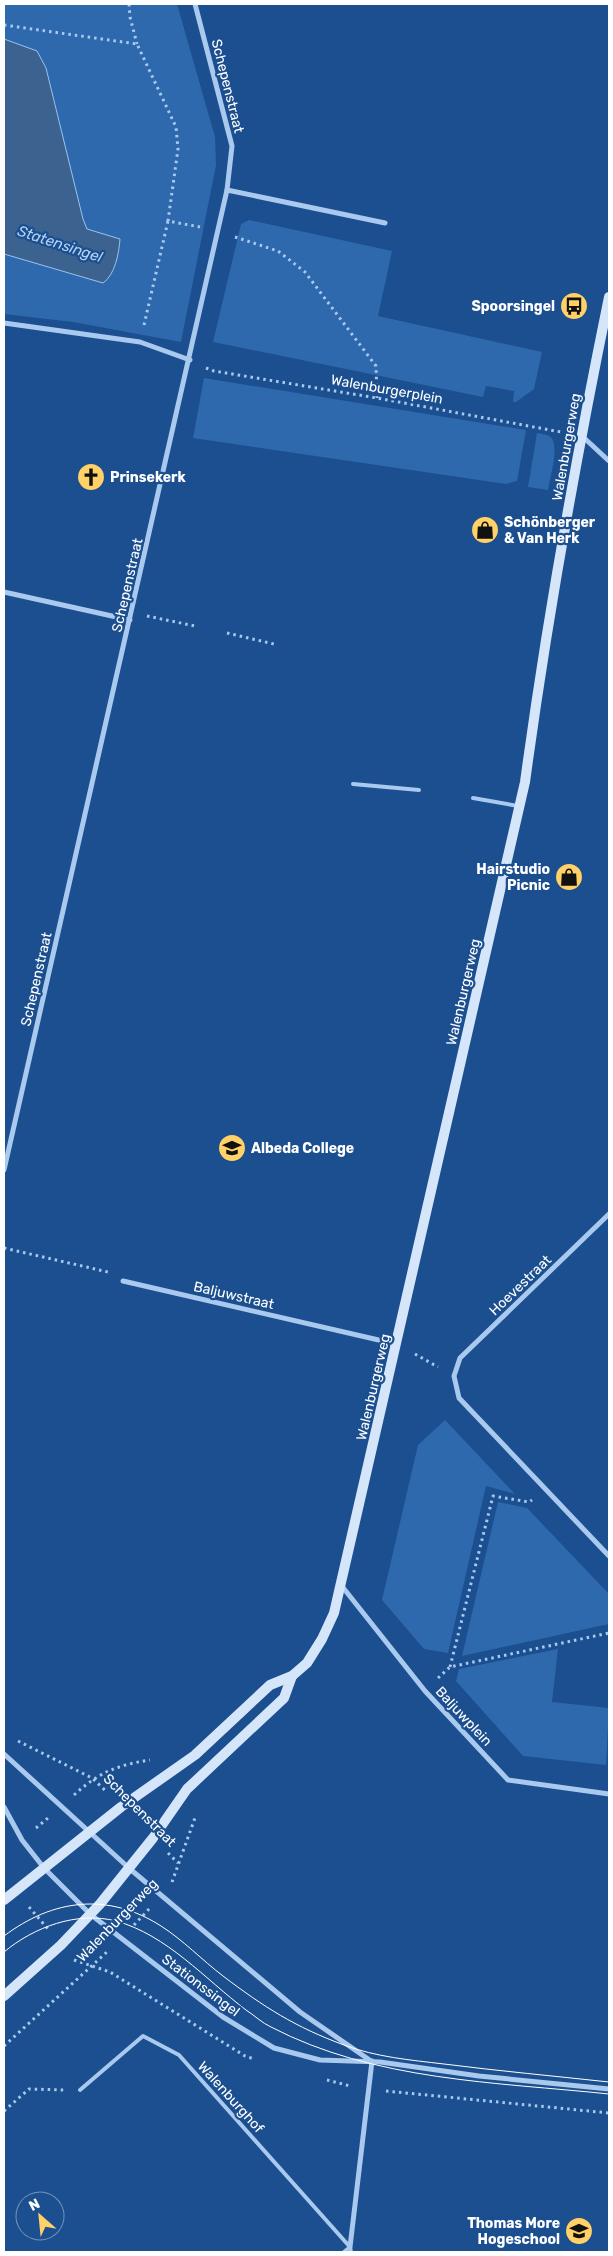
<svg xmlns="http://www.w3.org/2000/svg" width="613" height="2256" viewBox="0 0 613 2256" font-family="Rubik,sans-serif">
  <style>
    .green { fill: #2e69ad }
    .water { fill: #3c6290; stroke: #9cc4f0 }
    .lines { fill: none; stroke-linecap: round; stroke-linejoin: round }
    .path { stroke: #a9c9ee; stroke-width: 3; stroke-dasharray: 2.5 4; stroke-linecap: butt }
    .lane { stroke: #a9c9ee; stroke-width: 4 }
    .street { stroke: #a9c9ee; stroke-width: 5 }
    .secondary { stroke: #d6e6fa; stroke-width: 10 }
    .tram { stroke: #fff; stroke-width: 1 }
    .labels { text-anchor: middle; stroke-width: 4.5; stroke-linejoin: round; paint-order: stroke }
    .street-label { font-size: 14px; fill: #fff; stroke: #1b4f8f }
    .poi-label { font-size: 14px; font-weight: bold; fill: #fff; stroke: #1b4f8f; text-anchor: end }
    .water-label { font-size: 15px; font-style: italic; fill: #b5d3f5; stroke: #1b4f8f }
  </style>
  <rect width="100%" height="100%" fill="#1b4f8f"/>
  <!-- green -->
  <g class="green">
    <path d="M 4,4 L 177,4 L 215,137 L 216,165 L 181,342 L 73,322 L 4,314 L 4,254 L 103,283 C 115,275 119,253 120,240 L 87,229 L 83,219 L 46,68 L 37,51 L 4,39 Z"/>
    <polygon points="249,220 392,251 378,316 542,352 534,389 516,402 513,402 514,391 486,386 483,397 213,342 241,224"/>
    <polygon points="204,378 526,430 517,481 506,484 193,438"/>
    <path d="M 537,433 C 540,434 545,434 549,436 C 561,442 550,478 548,490 L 528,487 Z"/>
    <polygon points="445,1420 515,1494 486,1486 448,1653 424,1649 382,1600 418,1445"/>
    <polygon points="498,1502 527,1508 609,1594 609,1624 462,1656"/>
    <polygon points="558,1649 552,1702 609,1708 606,1765 523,1756 456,1681 459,1669"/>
  </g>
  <!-- water -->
  <path class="water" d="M 4,39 L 37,51 L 46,68 L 83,219 L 87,229 L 120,239 C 119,253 115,275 103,283 L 4,254 Z"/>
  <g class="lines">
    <!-- path -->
    <g class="path">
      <polyline points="129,4 130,17 137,44"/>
      <polyline points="4,25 137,44 176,127 178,149 168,221 200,227"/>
      <polyline points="235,237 278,251 305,272 376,366 377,398"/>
      <polyline points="144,325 168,221"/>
      <polyline points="206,368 214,371 377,398 561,432"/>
      <polyline points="147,616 195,626"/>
      <polyline points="227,633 274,644"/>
      <polyline points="4,1248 108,1272"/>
      <polyline points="415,1354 438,1367"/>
      <polyline points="450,1667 493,1496 529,1502 532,1500"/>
      <polyline points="438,1678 450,1667 609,1633"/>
      <polyline points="18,1741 92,1778 107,1792"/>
      <path d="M 74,1795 C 98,1773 117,1765 150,1760"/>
      <polyline points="36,1828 48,1818"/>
      <polyline points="168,1853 178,1863"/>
      <polyline points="172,1882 196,1815"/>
      <polyline points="29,1907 48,1929"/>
      <polyline points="134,1925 150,1908"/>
      <polyline points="74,1960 110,1972 245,2056 254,2059"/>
      <polyline points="4,2046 108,1951"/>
      <polyline points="327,2080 350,2086"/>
      <polyline points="386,2091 609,2113"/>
      <polyline points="4,2111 29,2089 64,2090"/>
    </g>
    <!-- lane -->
    <g class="lane">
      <polyline points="353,784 419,790"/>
      <polyline points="473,798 518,806"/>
      <polyline points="80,2090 143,2036 179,2055 350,2247 351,2252"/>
      <polyline points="344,2252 350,2247"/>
    </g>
    <!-- street -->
    <g class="street">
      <polyline points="227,190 385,223"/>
      <polyline points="4,323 140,342 190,360"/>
      <polyline points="582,436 609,461"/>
      <polyline points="4,592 130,620"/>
      <polyline points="4,1170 227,190 232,146 195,4"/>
      <polyline points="609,1214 460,1358 454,1376 459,1398 609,1556"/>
      <polyline points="123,1281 396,1344"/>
      <polyline points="341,1585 425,1691 508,1780 609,1794"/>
      <polyline points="4,1754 130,1869 300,2012 371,2061"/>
      <polyline points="4,1807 22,1840 44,1868 90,1914 223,2017 274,2048 320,2060 380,2062 479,2076 609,2089"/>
      <polyline points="350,2247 372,2061"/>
    </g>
    <!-- secondary -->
    <g class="secondary">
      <path d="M 4,1900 L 121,1807 L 195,1755 L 270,1685 L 292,1676 L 307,1663 L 322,1639 L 334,1613 L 525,782 C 547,620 576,458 609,297"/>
      <polyline points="4,1996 61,1945 100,1904 153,1838 187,1789 284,1698 292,1676"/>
    </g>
    <!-- tram -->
    <g class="tram">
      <path d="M 4,1936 C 53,1899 108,1892 161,1926 C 183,1940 202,1960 223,1976 C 264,2007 295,2027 344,2045 C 376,2057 410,2060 444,2064 C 499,2071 554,2076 609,2082"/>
      <path d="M 4,1952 C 34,1927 77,1911 116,1921 C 167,1935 205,1979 246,2010 C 254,2015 262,2023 271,2027 C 375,2081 495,2082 609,2094"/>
    </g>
  </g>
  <!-- icons -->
  <defs>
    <g id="bus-disc" transform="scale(1.4375)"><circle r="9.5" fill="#ffd166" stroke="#1b4f8f"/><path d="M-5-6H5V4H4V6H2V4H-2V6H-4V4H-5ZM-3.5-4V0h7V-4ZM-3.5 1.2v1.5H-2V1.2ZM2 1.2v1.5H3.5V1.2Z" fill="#111"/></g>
    <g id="church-disc" transform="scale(1.4375)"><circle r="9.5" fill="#ffd166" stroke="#1b4f8f"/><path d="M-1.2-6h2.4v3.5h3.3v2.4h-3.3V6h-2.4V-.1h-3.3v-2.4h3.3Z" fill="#111"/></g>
    <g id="shop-disc" transform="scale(1.4375)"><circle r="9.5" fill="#ffd166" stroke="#1b4f8f"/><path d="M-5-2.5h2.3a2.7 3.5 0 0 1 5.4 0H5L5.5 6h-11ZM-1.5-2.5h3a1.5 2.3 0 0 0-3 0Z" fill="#111"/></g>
    <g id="university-disc" transform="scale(1.4375)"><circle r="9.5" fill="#ffd166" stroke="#1b4f8f"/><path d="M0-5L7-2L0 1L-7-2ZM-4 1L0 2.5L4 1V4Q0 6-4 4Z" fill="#111"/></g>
  </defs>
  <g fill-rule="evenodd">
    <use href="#bus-disc" x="574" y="306"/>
    <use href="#church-disc" x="91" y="477"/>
    <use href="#shop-disc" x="485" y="530"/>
    <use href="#shop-disc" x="569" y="877"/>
    <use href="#university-disc" x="232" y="1148"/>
    <use href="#university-disc" x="579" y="2231"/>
  </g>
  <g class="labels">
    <!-- street labels -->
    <g class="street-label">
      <text transform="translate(228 86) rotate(76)" y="5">Schepenstraat</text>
      <text transform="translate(387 389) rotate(10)" y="5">Walenburgerplein</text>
      <text transform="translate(566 447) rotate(-80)" y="5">Walenburgerweg</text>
      <text transform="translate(127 585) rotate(-77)" y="5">Schepenstraat</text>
      <text transform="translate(36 979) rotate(-77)" y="5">Schepenstraat</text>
      <text transform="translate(463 992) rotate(-77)" y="5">Walenburgerweg</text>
      <text transform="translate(520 1285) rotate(-44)" y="5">Hoevestraat</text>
      <text transform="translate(234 1295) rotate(13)" y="5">Baljuwstraat</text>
      <text transform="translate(373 1387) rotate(-77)" y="5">Walenburgerweg</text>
      <text transform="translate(464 1716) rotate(47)" y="5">Baljuwplein</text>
      <text transform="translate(140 1810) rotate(45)" y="5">Schepenstraat</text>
      <text transform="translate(117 1920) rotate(-46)" y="5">Walenburgerweg</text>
      <text transform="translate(201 1985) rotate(37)" y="5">Stationssingel</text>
      <text transform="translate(231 2097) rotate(48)" y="5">Walenburghof</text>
    </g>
    <!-- poi labels -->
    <g class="poi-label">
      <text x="555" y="311">Spoorsingel</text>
      <text x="110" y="482" text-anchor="start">Prinsekerk</text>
      <text x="504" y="527" text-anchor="start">Schönberger<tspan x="504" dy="16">&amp; Van Herk</tspan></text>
      <text x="550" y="874">Hairstudio<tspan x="550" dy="16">Picnic</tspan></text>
      <text x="251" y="1153" text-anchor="start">Albeda College</text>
      <text x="560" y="2228">Thomas More<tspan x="560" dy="16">Hogeschool</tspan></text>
    </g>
    <!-- water labels -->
    <g class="water-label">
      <text transform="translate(60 244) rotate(18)" y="5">Statensingel</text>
    </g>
  </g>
  <!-- border -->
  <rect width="613" height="2256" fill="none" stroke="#ffffff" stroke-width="10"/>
  <!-- north arrow -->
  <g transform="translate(40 2216) rotate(333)"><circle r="24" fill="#1b4f8f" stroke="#7695bc"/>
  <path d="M0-4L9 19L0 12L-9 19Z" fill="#ffd166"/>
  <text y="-8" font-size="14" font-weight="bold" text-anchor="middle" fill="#ffffff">N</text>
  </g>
</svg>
